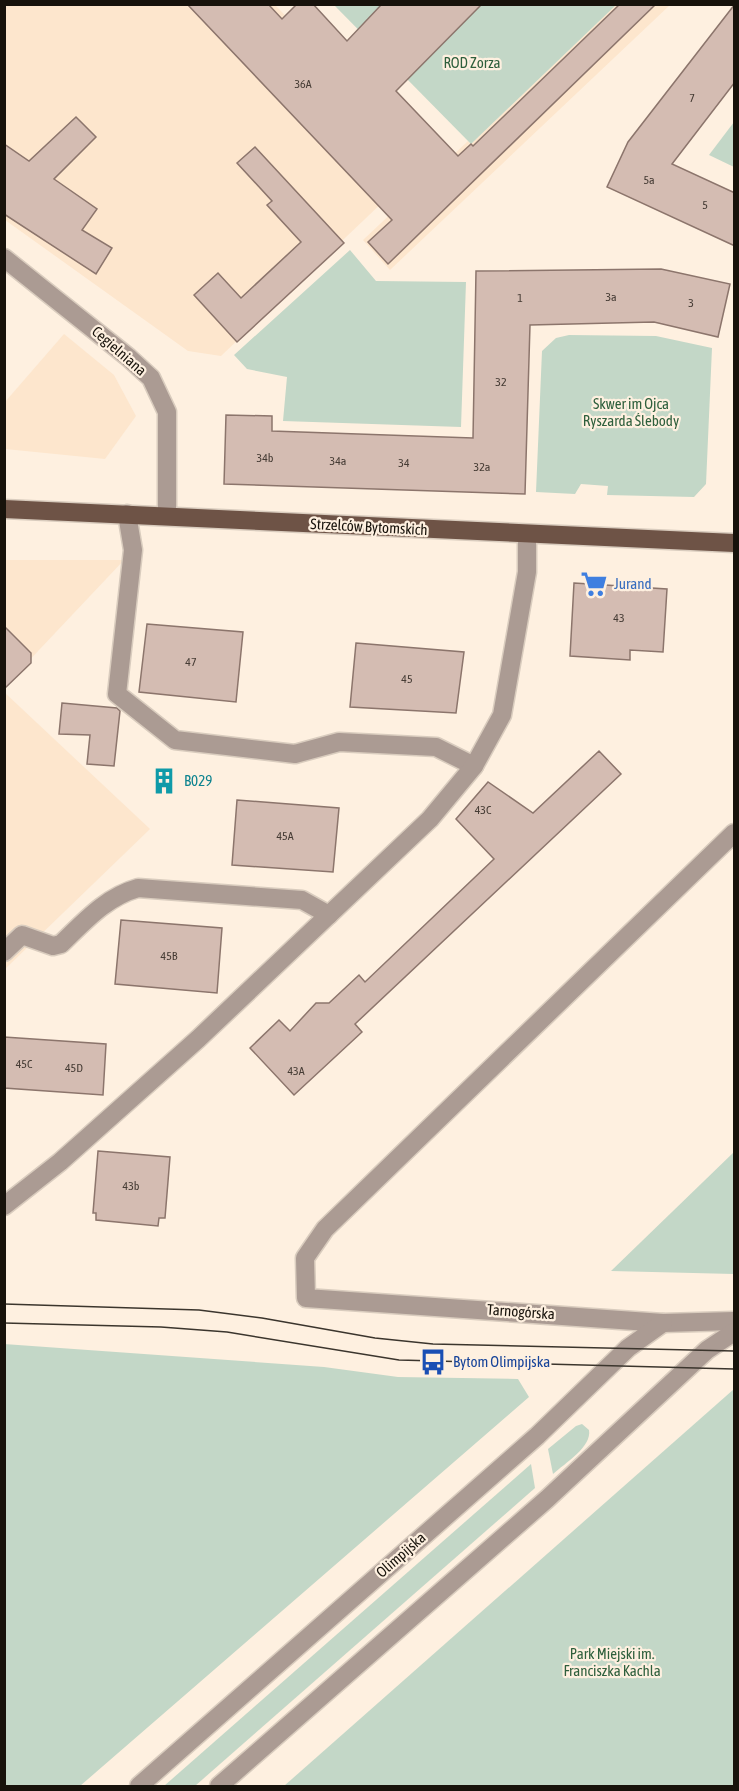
<svg xmlns="http://www.w3.org/2000/svg" width="739" height="1791" viewBox="0 0 739 1791" font-family="'Asap Condensed',sans-serif">
  <style>
    .built { fill: #fde6cd }
    .green { fill: #c3d7c7 }
    .building { fill: #d4bcb2; stroke: #8c756c; stroke-width: 1.5 }
    .lines { fill: none; stroke-linecap: round; stroke-linejoin: round }
    .minor-casing { stroke: #d9ccbe; stroke-width: 21 }
    .major-casing { stroke: #d9ccbe; stroke-width: 21 }
    .minor { stroke: #ab9b93; stroke-width: 18 }
    .major { stroke: #6e5346; stroke-width: 18 }
    .tram { stroke: #3b352d; stroke-width: 1.5 }
    .labels { text-anchor: middle; stroke-width: 4.5; stroke-linejoin: round; paint-order: stroke }
    .number-label { font-size: 12px; fill: #463c35 }
    .park-label { font-size: 15px; fill: #2e5f3c; stroke: #fef0e0 }
    .street-label { font-size: 15px; fill: #17120b; stroke: #fef0e0 }
    .shop-label { font-size: 15px; fill: #366cbe; stroke: #fef0e0; text-anchor: start }
    .culture-label { font-size: 15px; fill: #0d838f; stroke: #fef0e0; text-anchor: start }
    .transit-label { font-size: 15px; fill: #164399; stroke: #fef0e0; text-anchor: start }
  </style>
  <rect width="100%" height="100%" fill="#fef0e0"/>
  <!-- built -->
  <g class="built">
    <polygon points="5,5 275,5 427,160 221,356 188,351 5,220"/>
    <polygon points="616,5 670,5 390,270 363,240 468,141 471,144"/>
    <polygon points="64,334 114,375 136,416 105,459 5,449 5,402"/>
    <polygon points="5,560 124,560 5,686"/>
    <polygon points="4,692 150,829 5,969 4,969"/>
  </g>
  <!-- green -->
  <g class="green">
    <polygon points="334,5 616,5 471,144"/>
    <polygon points="734,122 734,167 709,155"/>
    <polygon points="350,250 376,281 466,282 461,427 283,421 287,377 247,369 234,355"/>
    <polygon points="569,335 656,336 712,348 706,484 694,497 607,495 608,486 581,484 575,494 536,492 542,351 556,338"/>
    <polygon points="734,1152 734,1274 611,1271"/>
    <polygon points="4,1344 324,1367 398,1377 518,1379 529,1397 80,1786 5,1786"/>
    <polygon points="734,1389 734,1786 284,1786"/>
    <path d="M 582,1424 L 589,1430 C 592,1447 565,1463 553,1474 L 548,1449 L 576,1426 Z"/>
    <polygon points="531,1464 535,1488 195,1786 164,1786"/>
  </g>
  <!-- building -->
  <g class="building">
    <polygon points="187,4 268,4 282,19 297,4 313,4 347,41 382,4 482,4 396,91 458,156 471,144 473,146 620,4 656,4 388,264 368,242 392,220"/>
    <polygon points="735,4 735,82 672,164 735,193 735,246 607,187 628,142"/>
    <polygon points="76,117 96,137 54,179 97,209 82,230 112,248 96,274 4,214 4,144 29,161"/>
    <polygon points="255,147 344,243 237,342 194,295 218,273 241,298 301,242 267,205 272,201 237,163"/>
    <polygon points="661,269 730,284 718,337 654,322 530,325 525,494 224,484 226,415 272,416 272,431 473,438 476,271"/>
    <polygon points="574,583 667,589 663,652 630,650 630,660 570,656"/>
    <polygon points="147,624 243,632 236,702 139,692"/>
    <polygon points="4,626 31,653 31,663 4,689"/>
    <polygon points="356,643 464,652 456,713 350,707"/>
    <polygon points="62,703 117,708 120,711 114,766 87,764 90,735 59,734"/>
    <polygon points="599,751 621,774 355,1024 362,1032 294,1095 250,1048 279,1020 290,1031 316,1003 329,1003 359,975 365,982 494,859 456,819 488,782 533,813"/>
    <polygon points="237,800 339,808 333,872 232,865"/>
    <polygon points="121,920 222,928 217,993 115,984"/>
    <polygon points="4,1037 106,1044 103,1095 4,1088"/>
    <polygon points="98,1151 170,1157 165,1218 159,1218 158,1226 96,1220 96,1213 93,1213"/>
  </g>
  <g class="lines">
    <!-- minor casing -->
    <g class="minor-casing">
      <g id="minor">
        <polyline points="4,258 128,357 151,378 167,412 167,516"/>
        <polyline points="127,514 133,550 117,694 175,740 295,754 339,742 436,747 474,766"/>
        <polyline points="734,833 325,1229 305,1258 306,1298 663,1323 734,1321"/>
        <path d="M 4,952 L 22,935 L 53,946 L 61,944 C 85,921 106,897 138,888 L 302,900 L 329,915"/>
        <polyline points="4,1206 60,1162 198,1039 430,819 474,766 502,715 527,572 527,535"/>
        <polyline points="139,1786 537,1436 628,1348 663,1323"/>
        <polyline points="219,1786 547,1499 707,1350 734,1332"/>
      </g>
    </g>
    <!-- major casing -->
    <g class="major-casing">
      <polyline id="major" points="4,509 734,543"/>
    </g>
    <!-- minor -->
    <use href="#minor" class="minor"/>
    <!-- major -->
    <use href="#major" class="major"/>
    <!-- tram -->
    <g class="tram">
      <polyline points="4,1304 199,1310 262,1318 375,1338 433,1344 734,1351"/>
      <polyline points="4,1323 161,1327 227,1332 399,1360 734,1369"/>
    </g>
  </g>
  <!-- icons -->
  <defs>
    <g id="supermarket-bare" transform="scale(2.07)"><path d="M-6-5.5h2.5l.6 2H6L4.5 2H-2.5L-4.4-4H-6ZM-1.5 3.2a1.3 1.3 0 1 0 .1 0ZM3 3.2a1.3 1.3 0 1 0 .1 0Z" fill="#3f7fe0" stroke="#fef0e0" stroke-width="2.5" paint-order="stroke"/></g>
    <g id="building-bare" transform="scale(2.07)"><path d="M-4-6H4V6H1V3H-1V6H-4ZM-2.5-4.3h1.7v1.8h-1.7ZM.8-4.3h1.7v1.8H.8ZM-2.5-1h1.7V.8h-1.7ZM.8-1h1.7V.8H.8Z" fill="#0f9aa8" stroke="#fef0e0" stroke-width="2.5" paint-order="stroke"/></g>
    <g id="bus-bare" transform="scale(2.07)"><path d="M-5-6H5V4H4V6H2V4H-2V6H-4V4H-5ZM-3.5-4V0h7V-4ZM-3.5 1.2v1.5H-2V1.2ZM2 1.2v1.5H3.5V1.2Z" fill="#1a4fb4" stroke="#fef0e0" stroke-width="2.5" paint-order="stroke"/></g>
  </defs>
  <g fill-rule="evenodd">
    <use href="#supermarket-bare" x="594" y="584"/>
    <use href="#building-bare" x="164" y="781"/>
    <use href="#bus-bare" x="433" y="1362"/>
  </g>
  <g class="labels">
    <!-- number labels -->
    <g class="number-label">
      <text x="303" y="88">36A</text>
      <text x="692" y="102">7</text>
      <text x="649" y="184">5a</text>
      <text x="705" y="209">5</text>
      <text x="611" y="301">3a</text>
      <text x="520" y="302">1</text>
      <text x="691" y="307">3</text>
      <text x="501" y="386">32</text>
      <text x="265" y="462">34b</text>
      <text x="338" y="465">34a</text>
      <text x="404" y="467">34</text>
      <text x="482" y="471">32a</text>
      <text x="619" y="622">43</text>
      <text x="191" y="666">47</text>
      <text x="407" y="683">45</text>
      <text x="483" y="814">43C</text>
      <text x="285" y="840">45A</text>
      <text x="169" y="960">45B</text>
      <text x="24" y="1068">45C</text>
      <text x="74" y="1072">45D</text>
      <text x="296" y="1075">43A</text>
      <text x="131" y="1190">43b</text>
    </g>
    <!-- park labels -->
    <g class="park-label">
      <text x="472" y="68">ROD Zorza</text>
      <text x="631" y="409">Skwer im Ojca<tspan x="631" dy="17">Ryszarda Ślebody</tspan></text>
      <text x="612" y="1659">Park Miejski im.<tspan x="612" dy="17">Franciszka Kachla</tspan></text>
    </g>
    <!-- street labels -->
    <g class="street-label">
      <text transform="translate(119 351) rotate(41)" y="5">Cegielniana</text>
      <text transform="translate(369 527) rotate(3)" y="5">Strzelców Bytomskich</text>
      <text transform="translate(521 1312) rotate(4)" y="5">Tarnogórska</text>
      <text transform="translate(401 1555) rotate(-41)" y="5">Olimpijska</text>
    </g>
    <!-- shop labels -->
    <g class="shop-label">
      <text x="614" y="589">Jurand</text>
    </g>
    <!-- culture labels -->
    <g class="culture-label">
      <text x="184" y="786">B029</text>
    </g>
    <!-- transit labels -->
    <g class="transit-label">
      <text x="453" y="1367">Bytom Olimpijska</text>
    </g>
  </g>
  <!-- border -->
  <rect width="739" height="1791" fill="none" stroke="#17120b" stroke-width="12"/>
</svg>
